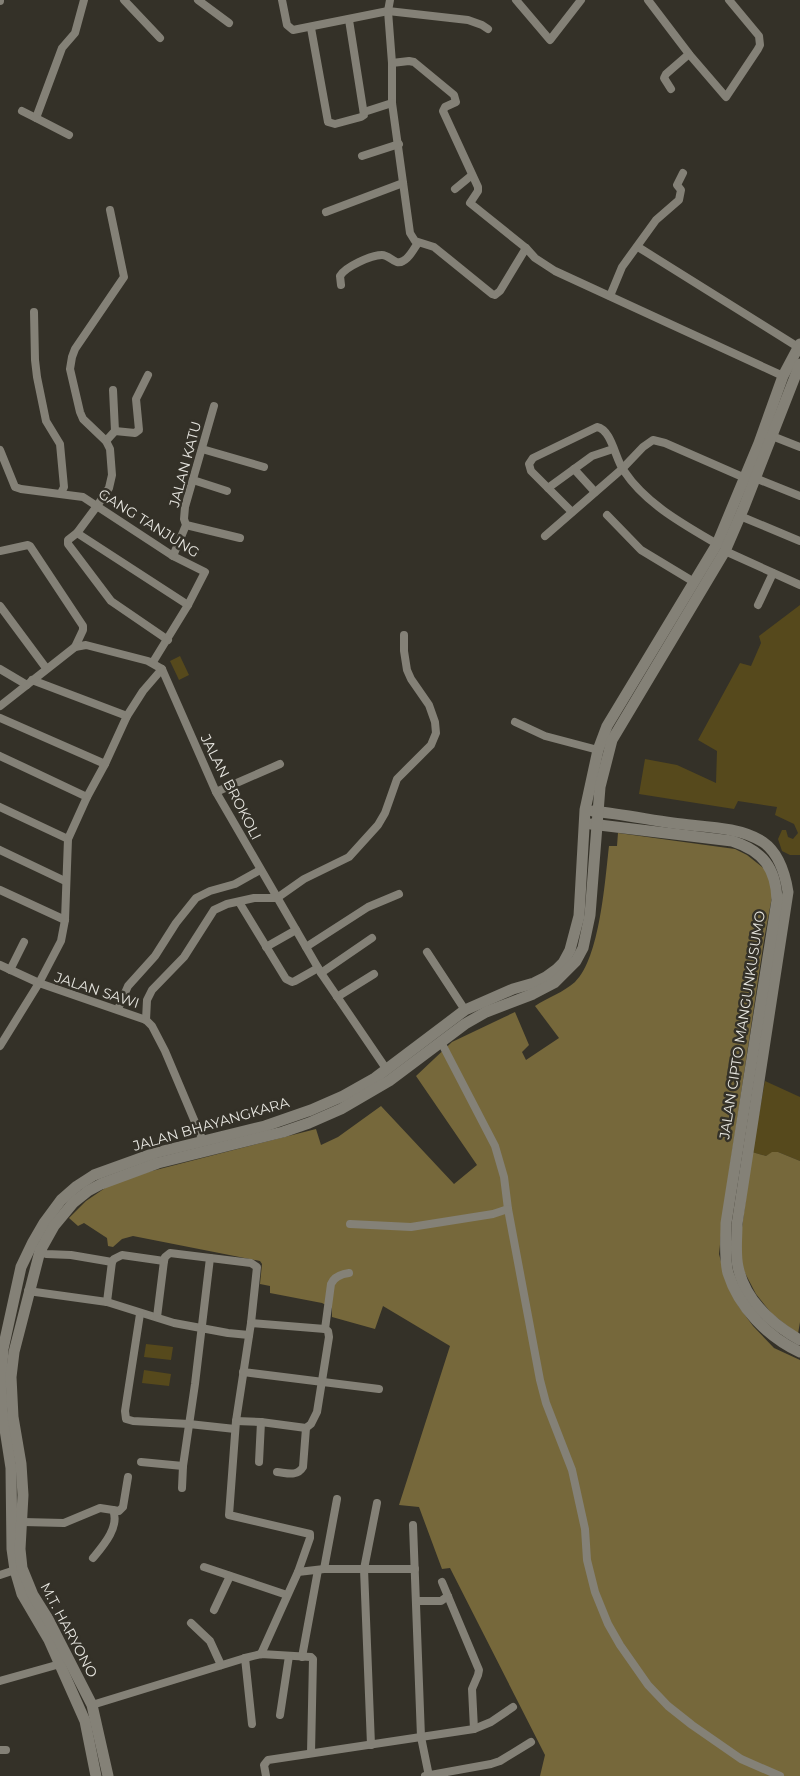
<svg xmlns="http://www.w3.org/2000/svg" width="800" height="1776" viewBox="0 0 800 1776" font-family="Montserrat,sans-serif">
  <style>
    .green { fill: #56491c }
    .forest { fill: #76683b }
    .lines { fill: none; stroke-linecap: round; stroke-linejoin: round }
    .street { stroke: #848177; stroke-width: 8 }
    .secondary { stroke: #848177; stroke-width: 11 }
    .labels { text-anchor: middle; stroke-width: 5; stroke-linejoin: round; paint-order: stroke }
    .street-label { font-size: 14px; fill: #e7e6e0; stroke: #343128 }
  </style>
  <rect width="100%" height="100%" fill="#343128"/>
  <!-- green -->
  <g class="green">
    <polygon points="800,605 800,855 790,855 782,851 778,839 782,830 786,830 788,837 793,839 798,833 794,824 775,815 777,807 738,801 734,809 639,794 645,759 677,765 716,783 717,751 698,740 740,663 751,666 761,643 759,636"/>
    <polygon points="180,656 189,675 179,680 170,661"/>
    <polygon points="765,1081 800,1097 800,1161 778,1152 772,1153 766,1156 752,1152"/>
    <polygon points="146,1344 173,1347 171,1360 144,1357"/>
    <polygon points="144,1370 171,1374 169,1386 142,1383"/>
  </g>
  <!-- forest -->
  <g class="forest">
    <path d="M 618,833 L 735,849 L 747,855 L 766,870 L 774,886 L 764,940 L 724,1207 L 719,1254 L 725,1277 L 739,1307 L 753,1326 L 774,1348 L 800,1360 L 800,1776 L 540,1776 L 545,1755 L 450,1568 L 442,1569 L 419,1507 L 399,1505 L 450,1346 L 383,1306 L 375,1329 L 332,1317 L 332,1308 L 322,1303 L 270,1293 L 270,1286 L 260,1284 L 262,1264 L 260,1261 L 133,1236 L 122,1239 L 113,1247 L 108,1246 L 107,1238 L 84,1223 L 78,1226 L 69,1218 L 86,1201 L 108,1186 L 148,1172 L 316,1129 L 321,1145 L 338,1137 L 381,1106 L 454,1184 L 477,1165 L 416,1076 L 452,1042 L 515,1012 L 529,1045 L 522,1052 L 526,1060 L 559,1038 L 535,1006 C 547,998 564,992 575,982 C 600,958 605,880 609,846 L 617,846 Z"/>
    <polygon points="752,1152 766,1156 772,1152 778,1152 800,1161 800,1322 798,1334 772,1314 756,1294 743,1269 739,1250"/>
  </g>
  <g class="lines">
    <!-- street -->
    <g class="street">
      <polyline points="124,0 160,38"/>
      <polyline points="198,0 229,23"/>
      <polyline points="282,0 287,25 293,30 388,11 468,20 482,25 488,29"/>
      <polyline points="390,0 388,11 392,63 392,103 410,233 415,241 434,247 492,294 495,295 500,291 526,248 535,258 555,271 783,376"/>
      <polyline points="516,0 550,40 581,0"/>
      <polyline points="648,0 689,54 726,97 758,49 760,45 759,36 729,0"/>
      <polyline points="0,1 0,0"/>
      <polyline points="311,28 328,122 335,124 361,117 364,115 349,20"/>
      <polyline points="392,63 409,61 414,62 454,95 456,102 445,107 443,111 478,187 478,191 470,203 526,248"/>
      <polyline points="671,89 664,78 666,74 689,54"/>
      <polyline points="22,111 36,118 62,48 75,33 84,0"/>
      <polyline points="364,112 392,103"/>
      <polyline points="36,118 69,135"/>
      <polyline points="362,156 399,144"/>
      <polyline points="455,189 472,175"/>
      <polyline points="110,210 124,277 75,349 72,357 70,369 80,412 83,419 106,441 110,449 112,475 109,488 97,506 77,533 68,540 68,544 111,601 168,640"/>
      <polyline points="326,212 403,183"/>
      <polyline points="638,247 798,347"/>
      <path d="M 341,285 L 340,276 C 345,267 371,255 382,255 C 390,255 395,266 403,261 C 410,258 414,248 418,243"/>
      <polyline points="610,296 622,267 656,220 679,200 681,190 677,185 683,173"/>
      <polyline points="34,312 35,360 37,377 46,421 60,444 64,487 61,493"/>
      <polyline points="115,431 135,433 139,430 136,399 148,375"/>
      <polyline points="772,436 800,447"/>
      <polyline points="106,441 115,431 113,390"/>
      <polyline points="202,449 264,467"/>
      <polyline points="0,450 15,487 21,489 83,497 173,556 205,572 188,605 153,662"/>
      <polyline points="574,469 595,492"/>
      <polyline points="755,478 800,496"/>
      <polyline points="193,480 227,491"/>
      <polyline points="548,488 592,456 613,449"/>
      <path d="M 572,512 L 531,471 L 529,464 L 533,458 L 597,427 C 612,430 615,459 624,471 C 646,504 683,524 717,544"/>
      <polyline points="607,515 641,550 694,582"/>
      <polyline points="740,516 800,541"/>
      <polyline points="186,525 240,538"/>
      <polyline points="77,533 188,605"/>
      <polyline points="545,536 622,469 643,447 653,440 665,443 745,478"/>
      <polyline points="0,551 28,545 30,546 83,626 83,630 75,647"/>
      <polyline points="725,551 800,585"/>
      <polyline points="173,556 186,525 184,519 185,507 214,406"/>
      <polyline points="758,605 773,573"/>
      <polyline points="0,606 46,668"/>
      <polyline points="0,669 27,685"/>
      <polyline points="32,680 127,716"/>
      <polyline points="0,706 75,647 86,645 148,661 162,669 216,792 321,973 387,1070"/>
      <polyline points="0,718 105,764"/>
      <polyline points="515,722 545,736 598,750"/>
      <polyline points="0,756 87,797"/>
      <polyline points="216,792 280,764"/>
      <polyline points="0,807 68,839"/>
      <polyline points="0,850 65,881"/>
      <polyline points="0,890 65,920"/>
      <polyline points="239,902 286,979 292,982 295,981 318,968"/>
      <polyline points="266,947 296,930"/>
      <polyline points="306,947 368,907 399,894"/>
      <polyline points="427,952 465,1010"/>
      <polyline points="0,965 39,983 146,1020 152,1026 165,1051 203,1141"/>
      <polyline points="10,970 24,942"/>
      <polyline points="321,973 372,938"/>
      <polyline points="337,997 374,974"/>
      <polyline points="118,1009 128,986 155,956 176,923 196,898 210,891 235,884 260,870"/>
      <polyline points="146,1020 147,1000 152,990 184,957 214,910 227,904 254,898 277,898 304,879 349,857 378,825 385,813 397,779 431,745 436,733 435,722 429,705 411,679 407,670 404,651 404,635"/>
      <polyline points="441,1042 495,1146 504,1177 508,1209 540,1380 546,1403 572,1470 585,1529 587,1560 595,1592 608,1624 620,1645 648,1685 668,1706 692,1725 741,1759 780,1776"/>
      <polyline points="0,1046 39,983 61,941 65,920 68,839 87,797 105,764 127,716 143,691 162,669"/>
      <polyline points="350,1224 411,1227 493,1214 508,1209"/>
      <polyline points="40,1251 46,1254 71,1255 112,1262 114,1259 122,1255 164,1261"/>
      <polyline points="28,1291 107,1302 174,1323 228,1333 249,1335"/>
      <polyline points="107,1302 112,1262"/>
      <polyline points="140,1314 125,1411 126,1419 133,1421 189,1424 235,1429"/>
      <polyline points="157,1317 164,1261 165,1257 170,1253 251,1263 257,1267 251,1323 236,1421 229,1515 310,1534 310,1538 298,1572"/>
      <path d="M 325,1329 L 331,1284 C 334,1277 341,1274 349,1273"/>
      <polyline points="243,1372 379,1389"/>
      <polyline points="236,1421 261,1422 306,1428 311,1424 317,1412 329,1337 328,1331 325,1329 251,1323"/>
      <polyline points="141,1462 183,1466"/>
      <polyline points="259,1462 261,1422"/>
      <path d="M 277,1472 C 287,1473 297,1477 303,1467 L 306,1428"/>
      <polyline points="182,1488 183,1466 195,1384 210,1258"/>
      <polyline points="113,1510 119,1511 123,1507 128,1477"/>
      <path d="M 23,1522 L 64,1523 L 100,1508 L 113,1510 C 120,1527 103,1546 93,1558"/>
      <polyline points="413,1525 421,1737 429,1776"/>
      <polyline points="204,1567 287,1595"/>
      <polyline points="324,1569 337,1499"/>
      <polyline points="0,1575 15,1570"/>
      <polyline points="442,1582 479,1670 478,1675 472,1689 474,1729"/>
      <polyline points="416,1601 441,1601 448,1596"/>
      <polyline points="214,1610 230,1576"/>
      <polyline points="191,1623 210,1641 221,1665"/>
      <polyline points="261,1654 298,1572 324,1569 415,1569"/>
      <polyline points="302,1657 318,1570"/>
      <polyline points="245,1658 252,1724"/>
      <polyline points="0,1681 60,1664"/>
      <polyline points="92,1705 245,1658 261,1654 311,1657 313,1659 311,1753"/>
      <polyline points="280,1715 289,1656"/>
      <polyline points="371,1745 364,1569 377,1503"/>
      <polyline points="0,1750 6,1750"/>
      <polyline points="266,1776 264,1765 268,1760 474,1729 491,1722 513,1707"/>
      <polyline points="425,1776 491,1764 500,1761 531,1742"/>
    </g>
    <!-- secondary -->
    <g class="secondary">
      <path d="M 593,811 C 620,814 646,819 673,823 C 700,827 739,826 763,842 C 779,853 785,873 788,892 L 737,1224 C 737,1239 735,1253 738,1267 C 745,1300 772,1324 800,1340"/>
      <path d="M 591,824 L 732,841 C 763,851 776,868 777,900 L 726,1223 C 726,1239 724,1258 728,1273 C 739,1308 768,1337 800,1352"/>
      <polyline points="96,1776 85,1721 49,1640 22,1594 15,1570 12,1549 11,1468 2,1410 1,1381 3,1349 21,1267 33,1242 44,1223 61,1200 77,1186 94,1175 155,1153 265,1126 311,1110 343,1096 375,1078 465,1010 513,989 534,983 546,977 557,969 563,963 570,950 579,916 585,810 598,750 607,726 717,544 759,443 783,376 800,344"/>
      <polyline points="108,1776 92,1705 48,1619 33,1595 22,1568 20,1549 23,1495 21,1464 13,1417 11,1377 14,1352 40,1251 54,1226 73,1203 88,1191 101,1184 158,1163 283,1132 309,1123 341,1109 389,1081 465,1024 486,1012 533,994 554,983 576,961 583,948 590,915 600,787 612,740 725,551 744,507 800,364"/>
    </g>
  </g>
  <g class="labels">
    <!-- street labels -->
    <g class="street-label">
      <text transform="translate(185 464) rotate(-75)" y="5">JALAN KATU</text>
      <text transform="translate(149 523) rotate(32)" y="5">GANG TANJUNG</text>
      <text transform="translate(231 787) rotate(63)" y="5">JALAN BROKOLI</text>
      <text transform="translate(97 990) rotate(18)" y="5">JALAN SAWI</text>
      <text transform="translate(742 1025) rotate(-81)" y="5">JALAN CIPTO MANGUNKUSUMO</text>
      <text transform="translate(211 1124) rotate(-16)" y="5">JALAN BHAYANGKARA</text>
      <text transform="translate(69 1630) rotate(62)" y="5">M.T. HARYONO</text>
    </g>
  </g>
</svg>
